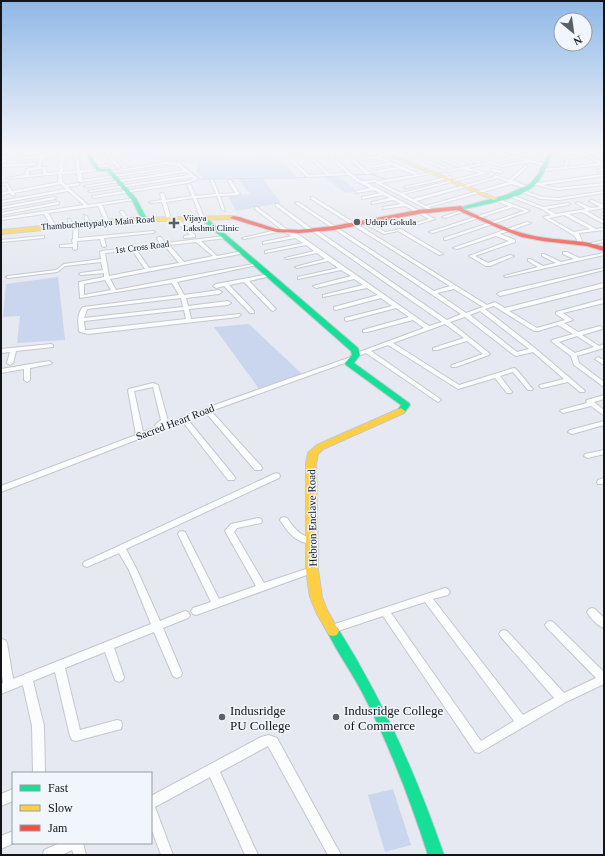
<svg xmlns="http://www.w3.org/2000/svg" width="605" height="856" viewBox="0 0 605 856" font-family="'Times New Roman',serif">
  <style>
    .green { fill: #cad6ee }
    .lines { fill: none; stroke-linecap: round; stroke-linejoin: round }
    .stream { stroke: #a9bee6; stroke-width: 1 }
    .street-casing { stroke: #c4c7cc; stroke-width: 2 }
    .fast-casing { stroke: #c4c7cc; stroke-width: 2 }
    .slow-casing { stroke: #c4c7cc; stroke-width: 2 }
    .jam-casing { stroke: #c4c7cc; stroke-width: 2 }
    .street { fill: #fbfcfd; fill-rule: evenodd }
    .fast { fill: #16e098; fill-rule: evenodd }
    .slow { fill: #ffcf43; fill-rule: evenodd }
    .jam { fill: #f24e42; fill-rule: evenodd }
    .poi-dot { fill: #5c5f64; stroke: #f1f6fd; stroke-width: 1.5 }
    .labels { text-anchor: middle; stroke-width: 3; stroke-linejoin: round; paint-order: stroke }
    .far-poi-label { font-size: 9px; fill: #121418; stroke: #f1f6fd; text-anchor: start }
    .far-street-label { font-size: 9px; fill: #121418; stroke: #f1f6fd }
    .street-label { font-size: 11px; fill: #121418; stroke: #f1f6fd }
    .near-poi-label { font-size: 13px; fill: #121418; stroke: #f1f6fd; text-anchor: start }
  </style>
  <rect width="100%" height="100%" fill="#e6e9f1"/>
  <!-- green -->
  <g class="green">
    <path d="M 136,152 L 222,152 L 231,158 L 253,155 L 249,152 L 275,152 L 296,177 L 203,178 L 196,171 L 199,163 C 177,165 157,158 136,152 Z"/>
    <polygon points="337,176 351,185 356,191 346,193 324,177"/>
    <polygon points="262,178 281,203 236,211 228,196 250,194 238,179"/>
    <polygon points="58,277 65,340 17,343 20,316 3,317 6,284"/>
    <polygon points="249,324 302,374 259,389 214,327"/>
    <polygon points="393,789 411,845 385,852 368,795"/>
  </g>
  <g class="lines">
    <!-- stream -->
    <g class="stream">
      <polyline points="134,152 174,163"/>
      <polyline points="178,163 182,164 200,179 294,178 317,176"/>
      <polyline points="437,173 460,170"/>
      <polyline points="354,175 371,174 388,180"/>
    </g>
    <!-- street casing -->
    <g class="street-casing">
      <g id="street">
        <path d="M 42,152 L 45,152 L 44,155 L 56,156 L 43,158 L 41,167 L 46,167 L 47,173 L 59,172 L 60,156 L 62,155 L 64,156 L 63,172 L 77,171 L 75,155 L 66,156 L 62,154 L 63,152 L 65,152 L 67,154 L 110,152 L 110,153 L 108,153 L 121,167 L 118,168 L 104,153 L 78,155 L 80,170 L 99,169 L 101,170 L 81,173 L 82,180 L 177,166 L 179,167 L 80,182 L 78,181 L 77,173 L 62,174 L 62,181 L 66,185 L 79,183 L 79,185 L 68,187 L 88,205 L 135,198 L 136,199 L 134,200 L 102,205 L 109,221 L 108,222 L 105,221 L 98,206 L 48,213 L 56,226 L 54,227 L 52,227 L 44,214 L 1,220 L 1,218 L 84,205 L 68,191 L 1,203 L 1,201 L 66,189 L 61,184 L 14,193 L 15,195 L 13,196 L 10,193 L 1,195 L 1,193 L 9,191 L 5,185 L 1,186 L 1,184 L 7,183 L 12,191 L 59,182 L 58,181 L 59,174 L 8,179 L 6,178 L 25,175 L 26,169 L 37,167 L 40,158 L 15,160 L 14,158 L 40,156 ZM 39,169 L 43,169 L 43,174 L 29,175 L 29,171 Z"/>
        <polygon points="114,152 117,152 130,163 130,165 128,165"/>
        <polygon points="246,152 247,154 229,157 227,156"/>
        <path d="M 281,152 L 284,152 L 309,175 L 326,174 L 303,152 L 305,152 L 330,174 L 347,173 L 323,152 L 325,152 L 329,154 L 353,152 L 352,154 L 331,156 L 358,179 C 368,184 370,178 378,181 L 415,175 L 401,169 L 366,174 L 347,157 L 347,155 L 349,155 L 368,172 L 397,167 L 391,165 L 371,168 L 371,166 L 388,163 L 376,158 L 362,160 L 355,152 L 357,152 L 364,158 L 390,154 L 390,156 L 380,157 L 417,173 L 417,175 L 434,172 L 436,173 L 381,183 L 401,193 L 480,173 L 462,169 L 447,172 L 448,170 L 482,163 L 483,165 L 467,168 L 488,173 L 404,194 L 413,199 L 495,177 L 493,176 L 495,175 L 509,180 L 526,165 L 527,167 L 512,181 L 515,181 L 530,188 L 527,189 L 512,184 L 429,207 L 431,209 L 429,210 L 374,182 L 367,183 L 435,219 L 413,226 L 411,225 L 411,224 L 429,219 L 405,206 L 383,209 L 383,207 L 401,204 L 393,200 L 372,204 L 372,202 L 390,198 L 383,195 L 362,199 L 362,197 L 380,193 L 374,190 L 356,193 L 356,191 L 370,188 L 356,181 L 349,175 L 307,177 ZM 498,178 L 509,182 L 426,206 L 416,201 Z"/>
        <polygon points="402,152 406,152 447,168 444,169"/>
        <polygon points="421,152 425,152 459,165 456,166"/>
        <polygon points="442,152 446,152 474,163 471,164"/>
        <polygon points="459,152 463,152 501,165 526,161 516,158 498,162 498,160 513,157 495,153 495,152 532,160 547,165 545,166 530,162 501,167"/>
        <polygon points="476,152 485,152 475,154"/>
        <polygon points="568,152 571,152 570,156 581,158 579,159 569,158 567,167 599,163 579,153 579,152 582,152 604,163 604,165 542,171 543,169 564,167"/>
        <polygon points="9,155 6,162 1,162 1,160 4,160 5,157 1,158 1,156"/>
        <polygon points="167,162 179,163 198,179 188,183 94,198 92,197 93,196 187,181 193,179 192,177 90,192 88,191 190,175 186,172 86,187 84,186 184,170 177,165 167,164 109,173 107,172"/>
        <polygon points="36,163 37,165 1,167 1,165"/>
        <polygon points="109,164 110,166 96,168 94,167"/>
        <polygon points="604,168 604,170 599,171 597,170"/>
        <polygon points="492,169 502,171 503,172 501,173 491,171"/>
        <polygon points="604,174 604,176 542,185 558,188 604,183 604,185 558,190 531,184"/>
        <polygon points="451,176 452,178 406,188 404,187"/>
        <polygon points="210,179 213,180 219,194 235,193 228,181 230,180 231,180 240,194 238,195 220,196 225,211 222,210 217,196 196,198 204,217 202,218 200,217 193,198 166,202 171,219 169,220 167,219 162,202 151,203 149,202 162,200 160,194 162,193 164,194 166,200 192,196 187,185 189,184 191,185 195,196 216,194"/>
        <polygon points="522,190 542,197 559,198 604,191 604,193 559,200 541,199 521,192 520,191"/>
        <path d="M 508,194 L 510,194 L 543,207 L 569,203 L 570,204 L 568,205 L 547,209 L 556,214 L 586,209 L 577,204 L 576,203 L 578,202 L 591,208 L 600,207 L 589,201 L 592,200 L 604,205 L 604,208 L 587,211 L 604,221 L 604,224 L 582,212 L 569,214 L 596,229 L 604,228 L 604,230 L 579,233 L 582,241 L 578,242 L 575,236 L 543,217 L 551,215 L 542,209 L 508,196 ZM 564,215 L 590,229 L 574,232 L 549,218 Z"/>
        <polygon points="54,197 56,198 55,199 1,209 1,207"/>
        <path d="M 311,197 L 313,197 L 487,305 L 495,302 L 505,308 L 604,283 L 604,287 L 509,311 L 537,328 L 565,320 L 556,314 L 556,312 L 604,299 L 604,303 L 563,313 L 573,320 L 564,323 L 578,332 L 600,326 L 603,328 L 602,329 L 582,335 L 599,346 L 604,344 L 604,348 L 577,356 L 579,363 L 604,382 L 604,387 L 574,365 L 571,356 L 551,341 L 552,340 L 573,334 L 558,325 L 538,331 L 534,331 L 494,306 L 485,309 L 536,349 L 584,390 L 585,391 L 584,392 L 580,392 L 568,382 L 542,388 L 540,387 L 539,386 L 540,385 L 564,379 L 533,352 L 516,356 L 514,355 L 465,317 L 450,322 L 489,353 L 490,354 L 489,355 L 456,367 L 452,367 L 451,366 L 452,365 L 483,354 L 467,341 L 437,350 L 433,350 L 433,348 L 464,338 L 445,324 L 393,343 L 459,385 L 514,368 L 516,369 L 532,388 L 533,389 L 532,390 L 528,390 L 513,372 L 500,376 L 512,392 L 511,393 L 507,393 L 495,378 L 458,389 L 388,345 L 371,351 L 440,399 L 441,400 L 438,402 L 366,353 L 356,357 L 354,356 L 353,355 L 354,354 L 424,328 L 413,320 L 367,332 L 363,332 L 363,330 L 409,317 L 396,308 L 347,321 L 345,320 L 345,318 L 392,306 L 381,298 L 336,310 L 334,309 L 334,307 L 378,295 L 367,288 L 323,297 L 323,295 L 363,285 L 354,279 L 316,288 L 313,286 L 351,276 L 341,270 L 298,279 L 298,277 L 338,268 L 328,261 L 297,268 L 295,267 L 325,259 L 317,253 L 287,259 L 285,258 L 314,251 L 306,245 L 265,253 L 265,251 L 303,243 L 295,238 L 263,244 L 263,242 L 292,236 L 286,233 L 255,209 L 255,207 L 257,207 L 289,231 L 299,235 L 429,326 L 442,322 L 312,231 L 309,231 L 276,206 L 276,204 L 278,204 L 312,229 L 315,229 L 447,320 L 461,314 L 295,203 L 298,202 L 434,291 L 450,286 L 311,199 ZM 454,289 L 483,307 L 466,313 L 437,293 ZM 480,311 L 529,349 L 517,352 L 470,315 ZM 577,336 L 594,347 L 575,353 L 559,342 Z"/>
        <polygon points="494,198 496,198 530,211 446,240 444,240 444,238 524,211 513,207 433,233 429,232 509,206 494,200"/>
        <polygon points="58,202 59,202 59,204 1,215 1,213"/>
        <polygon points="463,210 466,211 445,218 442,217"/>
        <polygon points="121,211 123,211 129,220 128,221 126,221 120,212"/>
        <rect x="602" y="213" width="2" height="2"/>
        <polygon points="84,215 87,216 90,224 86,223"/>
        <polygon points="175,218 177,218 195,235 195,237 184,238 184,236 190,235 175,220"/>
        <polygon points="68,219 70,219 73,226 69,226"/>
        <polygon points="365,222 369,222 385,232 401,229 443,254 439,255 398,231 384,234 365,224"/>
        <polygon points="527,222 531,223 500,234 515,240 515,242 475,256 488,263 510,255 514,256 490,266 486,266 469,256 509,241 496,236 457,249 453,248"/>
        <polygon points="74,223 78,224 78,238 153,231 155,232 153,233 104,238 106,246 104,247 102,246 100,239 77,241 77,249 75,250 73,249 73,247 60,247 60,245 73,244 72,240 73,239"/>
        <polygon points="276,230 278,231 278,232 244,239 242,238"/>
        <polygon points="42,236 44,236 44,238 1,242 1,240"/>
        <path d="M 225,236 L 227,237 L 227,238 L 201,241 L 217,256 L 243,251 L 245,252 L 245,253 L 110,279 L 116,290 L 259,263 L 259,264 L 257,265 L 177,282 L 184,295 L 219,290 L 222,292 L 219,294 L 186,298 L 188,306 L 228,301 L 231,303 L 228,305 L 189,309 L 191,319 L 240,314 L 241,315 L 238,317 L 88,334 L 80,332 L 79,331 C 78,323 77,313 83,307 L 179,295 L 172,283 L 80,298 L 79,282 L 104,277 L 104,273 L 81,275 L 79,274 L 81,273 L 103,270 L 101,262 L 65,266 L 57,272 L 8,278 L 6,277 L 8,276 L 56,270 L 64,264 L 101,259 L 100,252 L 102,251 L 160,244 L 157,238 L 159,237 L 161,237 L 165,243 ZM 196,242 L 213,256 L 184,262 L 169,245 ZM 165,246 L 179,263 L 149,268 L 136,249 ZM 132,250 L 145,269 L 109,276 L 105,253 ZM 105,280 L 111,290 L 84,295 L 84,284 ZM 181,298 L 183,307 L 84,318 L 87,309 ZM 184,310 L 186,319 L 88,330 L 85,330 L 84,321 Z"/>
        <polygon points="604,240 604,242 593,244 591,243"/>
        <polygon points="563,252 567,252 579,258 604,253 604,255 506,277 504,276 538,267 528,261 528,259 530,259 543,266 556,263 542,256 542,254 544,254 561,262 574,259 563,254"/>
        <polygon points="604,268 604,270 500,296 497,294 500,292"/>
        <polygon points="269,274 271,274 271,276 249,281 275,308 276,309 273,311 271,310 244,282 229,285 254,311 254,313 250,313 224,286 216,288 213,286 216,284"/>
        <polygon points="51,344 53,345 53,347 16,351 13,363 10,365 7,363 10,352 1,353 1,349"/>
        <path d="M 351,357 L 353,358 L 354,359 L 353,360 L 211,411 L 261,466 L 262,468 L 261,470 L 255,470 L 206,413 L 188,420 L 234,476 L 235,478 L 234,480 L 228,480 L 183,422 L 1,492 L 1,486 L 136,435 L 128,390 L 129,389 L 153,383 L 158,385 L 168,421 L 167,423 L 223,402 ZM 153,387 L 161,420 L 155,425 L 157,427 L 143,432 L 134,391 Z"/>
        <polygon points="598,357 604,360 604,365 595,359"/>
        <polygon points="49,361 52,363 51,364 30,368 30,380 27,382 24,380 24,369 1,373 1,369"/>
        <polygon points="604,395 604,399 594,402 604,410 604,415 602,414 591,406 563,413 560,411 561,410 587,403 586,401 587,400"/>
        <polygon points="604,421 604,425 572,434 568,432 570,430"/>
        <polygon points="604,450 604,454 588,458 584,456 585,454"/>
        <polygon points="276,473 279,474 280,476 279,478 126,549 137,570 160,621 185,611 188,612 190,615 188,618 163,628 182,673 181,676 177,678 173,676 154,632 114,648 124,677 123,680 119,682 115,680 105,652 65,668 80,730 117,720 121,721 122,725 121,729 117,730 76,741 72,740 70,736 55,672 33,681 44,726 45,773 33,773 32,726 23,685 1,694 1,684 3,683 1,668 1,639 5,640 7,643 13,679 151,624 129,570 119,553 87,567 84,566 83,564 84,562"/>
        <polygon points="604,478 604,484 598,484 597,482 598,480"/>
        <path d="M 284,517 L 287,518 C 296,531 300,535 315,540 L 316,542 L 315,544 C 311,545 309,544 306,543 C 293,540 287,531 280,520 L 281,518 Z"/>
        <polygon points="258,518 261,519 262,521 261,523 237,528 234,532 264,583 312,567 315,568 316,570 315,572 199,614 196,615 193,614 191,611 193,608 211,602 178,534 179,532 182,531 185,532 219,599 256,586 225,531 231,524"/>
        <path d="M 445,588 L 448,589 L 450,592 L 448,595 L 433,599 L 523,715 L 554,698 L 501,637 L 499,634 L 501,631 L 504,630 L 507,631 L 564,693 L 596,678 L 547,628 L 545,625 L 547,622 L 550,621 L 553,622 L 604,672 L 604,684 L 566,702 L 479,753 L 475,752 L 383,616 L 332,633 L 329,632 L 327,629 L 329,626 L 332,625 ZM 425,602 L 514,721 L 481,741 L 391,613 Z"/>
        <path d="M 592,608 L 595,609 L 604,618 L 604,628 C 598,626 590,618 587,612 L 589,609 Z"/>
        <polygon points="269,735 277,738 341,855 328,855 268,746 220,772 258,855 245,855 210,777 155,807 173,855 161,855 151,828 151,796 261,737"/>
        <polygon points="13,789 13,801 1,806 1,794"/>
        <polygon points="13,831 13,843 14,843 1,849 1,836"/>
        <polygon points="60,843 83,843 86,855 74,855 72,850 62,855 43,855 44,850"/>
      </g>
    </g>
    <!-- fast casing -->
    <g class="fast-casing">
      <g id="fast">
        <polygon points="84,152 88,152 100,169 110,169 136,198 147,219 146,220 142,220 132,200 107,171 97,171"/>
        <path d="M 549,152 L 553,152 C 548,163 544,176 535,185 C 519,200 482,204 461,210 L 458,208 L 506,195 L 530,184 L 538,174 Z"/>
        <polygon points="200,216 204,216 358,348 360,355 354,363 409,403 410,405 404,413 398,413 397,411 401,405 346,365 345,363 352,355 351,351 200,218"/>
        <path d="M 333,626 L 337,627 C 383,700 416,774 444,855 L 428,855 C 410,799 389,744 362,692 C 351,671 337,652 327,631 L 329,627 Z"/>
      </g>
    </g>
    <!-- slow casing -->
    <g class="slow-casing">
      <g id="slow">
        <polygon points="381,152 385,152 498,199 493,200"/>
        <polygon points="233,216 235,217 235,219 127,222 1,234 1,230 127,218"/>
        <polygon points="401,408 405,411 404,413 323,449 318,454 316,464 318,570 322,597 327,610 339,631 337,635 333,636 329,635 316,612 310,597 306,570 306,464 308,453 317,445"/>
      </g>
    </g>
    <!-- jam casing -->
    <g class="jam-casing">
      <path id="jam" d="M 461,206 L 463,209 C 486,219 509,231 534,236 C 558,241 581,239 604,247 L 604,251 L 587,246 L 543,241 L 522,237 L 503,230 L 457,210 L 418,214 L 334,230 L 299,233 L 276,232 L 230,218 L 233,216 L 239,217 L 276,229 L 299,230 L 334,226 L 418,210 Z"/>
    </g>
    <!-- street -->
    <use href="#street" class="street"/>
    <!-- fast -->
    <use href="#fast" class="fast"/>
    <!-- slow -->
    <use href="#slow" class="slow"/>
    <!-- jam -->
    <use href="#jam" class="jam"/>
  </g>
  <!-- sky -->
  <linearGradient id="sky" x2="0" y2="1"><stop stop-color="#8fb8e7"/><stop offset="0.56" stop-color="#f4f5f9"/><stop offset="1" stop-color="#f4f5f9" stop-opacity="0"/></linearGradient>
  <rect width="605" height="271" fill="url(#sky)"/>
  <!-- markers -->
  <g class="poi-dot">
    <circle cx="357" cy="222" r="4"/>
    <path d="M172 217h4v4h4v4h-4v4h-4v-4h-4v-4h4z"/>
    <circle cx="222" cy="717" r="4"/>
    <circle cx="336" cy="717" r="4"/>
  </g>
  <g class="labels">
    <!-- far-poi labels -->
    <g class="far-poi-label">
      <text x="183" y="221">Vijaya<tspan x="183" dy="10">Lakshmi Clinic</tspan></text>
      <text x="365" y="225">Udupi Gokula</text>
    </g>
    <!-- far-street labels -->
    <g class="far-street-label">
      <text transform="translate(98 223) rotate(-4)" y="3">Thambuchettypalya Main Road</text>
      <text transform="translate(142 247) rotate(-7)" y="3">1st Cross Road</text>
    </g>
    <!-- street labels -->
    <g class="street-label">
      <text transform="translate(175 422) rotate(-21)" y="4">Sacred Heart Road</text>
      <text transform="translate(312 518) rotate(-91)" y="4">Hebron Enclave Road</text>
    </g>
    <!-- near-poi labels -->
    <g class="near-poi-label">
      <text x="230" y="715">Indusridge<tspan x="230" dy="15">PU College</tspan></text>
      <text x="344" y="715">Indusridge College<tspan x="344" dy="15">of Commerce</tspan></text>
    </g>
  </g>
  <!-- border -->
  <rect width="605" height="856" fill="none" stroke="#121418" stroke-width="4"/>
  <!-- legend -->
  <rect x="12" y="772" width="140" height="72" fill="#f1f6fd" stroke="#989ca1"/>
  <rect x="20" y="785" width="20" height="6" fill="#16e098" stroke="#989ca1"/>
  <text x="48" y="792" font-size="12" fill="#121418">Fast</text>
  <rect x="20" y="805" width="20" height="6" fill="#ffcf43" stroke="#989ca1"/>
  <text x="48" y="812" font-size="12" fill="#121418">Slow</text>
  <rect x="20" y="825" width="20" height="6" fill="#f24e42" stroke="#989ca1"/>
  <text x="48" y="832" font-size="12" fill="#121418">Jam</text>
  <!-- north arrow -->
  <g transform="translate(573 32) rotate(151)"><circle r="19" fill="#f1f6fd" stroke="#989ca1"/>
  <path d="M0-3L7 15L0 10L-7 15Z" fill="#5c5f64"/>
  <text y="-6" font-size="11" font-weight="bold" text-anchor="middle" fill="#121418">N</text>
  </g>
</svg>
